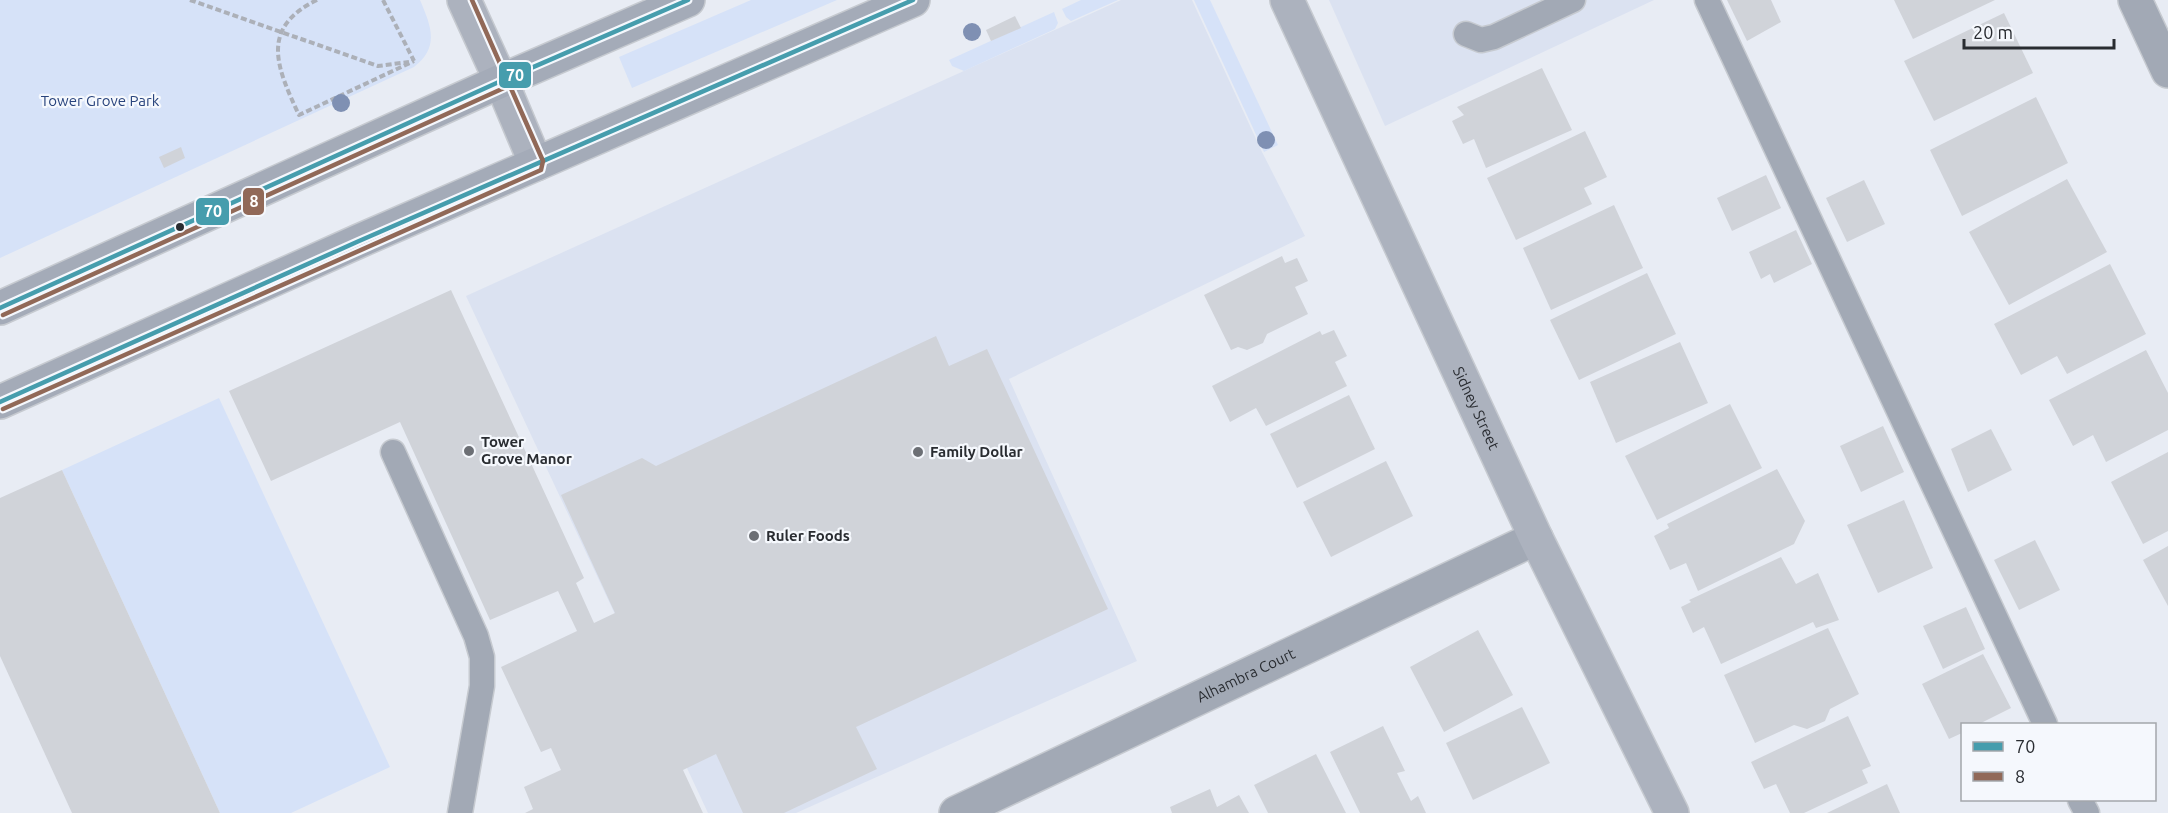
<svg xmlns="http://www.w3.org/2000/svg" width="2168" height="813" viewBox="0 0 2168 813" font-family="Ubuntu,sans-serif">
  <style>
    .built { fill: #dbe2f1 }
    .green { fill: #d6e2f8 }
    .building { fill: #d0d3d9 }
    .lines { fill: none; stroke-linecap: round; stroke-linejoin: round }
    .lane-casing { stroke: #c6cad0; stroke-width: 27 }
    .street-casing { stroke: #c6cad0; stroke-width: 36 }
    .secondary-casing { stroke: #c6cad0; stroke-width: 36 }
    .primary-casing { stroke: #c6cad0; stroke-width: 36 }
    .path { stroke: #acb0b8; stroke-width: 4; stroke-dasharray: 6 3; stroke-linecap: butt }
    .lane { stroke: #a2a9b5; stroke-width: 24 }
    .street { stroke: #a2a9b5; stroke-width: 33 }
    .secondary { stroke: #acb2be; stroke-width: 33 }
    .primary { stroke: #a4abb8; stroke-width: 33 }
    .bus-1-casing { stroke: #f5f8fd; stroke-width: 9 }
    .bus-2-casing { stroke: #f5f8fd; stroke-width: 9 }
    .bus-1 { stroke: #469dad; stroke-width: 4.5 }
    .bus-2 { stroke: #916958; stroke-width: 4.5 }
    .tree { fill: #7f90b3 }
    .bus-dot { fill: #292c31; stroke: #f5f8fd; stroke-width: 2 }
    .poi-dot { fill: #6c6f75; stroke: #f5f8fd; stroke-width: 2 }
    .labels { text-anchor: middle; stroke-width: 4.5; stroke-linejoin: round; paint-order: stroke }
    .park-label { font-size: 15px; fill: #29447d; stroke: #f5f8fd }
    .street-label { font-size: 15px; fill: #292c31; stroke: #f5f8fd }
    .poi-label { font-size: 15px; font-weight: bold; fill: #292c31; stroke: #f5f8fd; text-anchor: start }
    .line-badge { stroke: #f5f8fd; stroke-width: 2 }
    .badge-label { font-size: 16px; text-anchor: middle; font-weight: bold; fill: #fff }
  </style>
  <rect width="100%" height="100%" fill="#e8ecf4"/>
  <!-- built -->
  <g class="built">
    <polygon points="1121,0 1192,0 1262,152 1305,236 1009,379 1137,661 796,813 708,813 466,296"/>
    <polygon points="1329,0 1654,0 1385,126"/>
  </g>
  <!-- green -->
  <g class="green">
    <path d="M 0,0 L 420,0 C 431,26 440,47 414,67 L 0,258 Z"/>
    <polygon points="751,0 837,0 632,88 619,57"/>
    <polygon points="1081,0 1118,0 1071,21 1066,17 1062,9"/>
    <polygon points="1194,0 1210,0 1278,145 1264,152"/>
    <polygon points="1054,12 1058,23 1055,29 964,71 952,66 949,60"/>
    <polygon points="219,398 390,767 291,813 220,813 62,470"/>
  </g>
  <!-- building -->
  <g class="building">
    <polygon points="1727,0 1771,0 1781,22 1747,41"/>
    <polygon points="1894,0 1995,0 1913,39"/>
    <polygon points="2004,13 2033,73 1934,121 1904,61"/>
    <polygon points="1015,16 1021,28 991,41 986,30"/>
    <polygon points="1542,68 1572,130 1486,168 1474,139 1463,144 1452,121 1464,115 1457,107"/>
    <polygon points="2036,97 2068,163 1962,216 1930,150"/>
    <polygon points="1585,131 1607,177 1584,188 1592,204 1516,240 1487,178"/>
    <polygon points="181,147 185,158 164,168 159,157"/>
    <polygon points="1766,175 1781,208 1732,231 1717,198"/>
    <polygon points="2067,179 2107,252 2009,305 1969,232"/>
    <polygon points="1864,180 1885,224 1847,242 1826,198"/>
    <polygon points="1614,205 1643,268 1551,310 1523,248"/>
    <polygon points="1796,230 1812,264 1774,283 1770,274 1761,279 1749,252"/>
    <polygon points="1282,256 1285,263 1297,258 1308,281 1295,287 1308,314 1267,334 1263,343 1247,350 1238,347 1231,350 1204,295"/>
    <polygon points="2110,264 2146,334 2067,374 2057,356 2021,375 1994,324"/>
    <polygon points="1647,273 1676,334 1579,380 1550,320"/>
    <polygon points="451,290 584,578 576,583 594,623 615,613 561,495 642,458 656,466 936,336 949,366 987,349 1108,609 856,727 877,769 784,813 743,813 716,754 683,770 703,813 525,813 533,809 524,787 561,770 551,748 541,752 501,667 577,631 558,591 490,620 400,422 271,481 229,391"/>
    <polygon points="1334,330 1347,356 1335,362 1347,386 1266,426 1256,408 1230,422 1212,386 1320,331 1322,335"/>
    <polygon points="1680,342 1708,403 1616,443 1590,382"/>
    <polygon points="2146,350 2168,393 2168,430 2106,462 2093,435 2073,446 2049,400"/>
    <polygon points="1349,395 1375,449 1297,488 1270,434"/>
    <polygon points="1730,404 1762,468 1657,520 1625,456"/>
    <polygon points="1883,426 1904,472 1861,492 1840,446"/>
    <polygon points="1991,429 2012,470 1968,492 1951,449"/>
    <polygon points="2168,452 2168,531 2143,544 2111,482"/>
    <polygon points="1386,461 1413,516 1331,557 1303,502"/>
    <polygon points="1777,469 1805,521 1794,544 1698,591 1686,563 1670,570 1654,536 1669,528 1667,524"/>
    <polygon points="62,470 220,813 72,813 0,656 0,498"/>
    <polygon points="1904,500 1933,568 1878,593 1847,525"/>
    <polygon points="2035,540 2060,590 2019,610 1994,560"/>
    <polygon points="2168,546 2168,606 2143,560"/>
    <polygon points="1781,557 1796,584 1818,573 1839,620 1816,628 1813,622 1721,664 1704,627 1693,633 1681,607 1691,602 1689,600"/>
    <polygon points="1966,607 1985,649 1943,669 1923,626"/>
    <polygon points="1828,628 1859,694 1830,709 1825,721 1807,729 1794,725 1755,743 1724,675"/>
    <polygon points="1478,630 1513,695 1444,732 1410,667"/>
    <polygon points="1983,654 2011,708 1979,724 1962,724 1962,733 1949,739 1922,684"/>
    <polygon points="1522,707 1550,763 1473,800 1446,743"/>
    <polygon points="1848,716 1871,766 1862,770 1868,783 1804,813 1790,813 1776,784 1764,789 1751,762"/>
    <polygon points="1383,726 1405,771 1397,773 1411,801 1418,796 1426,813 1360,813 1330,752"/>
    <polygon points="1316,754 1346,813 1268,813 1254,785"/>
    <polygon points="1887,784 1900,813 1827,813"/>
    <polygon points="1210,789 1217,807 1239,795 1249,813 1172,813 1170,807"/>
  </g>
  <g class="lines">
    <!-- lane casing -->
    <g class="lane-casing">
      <g id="lane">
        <polyline points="1707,0 2045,724"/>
        <polyline points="1466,34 1481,40 1494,37 1573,0"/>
        <polyline points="393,452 476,636 482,657 482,686 460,813"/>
        <polyline points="2080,800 2087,813"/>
      </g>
    </g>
    <!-- street casing -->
    <g class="street-casing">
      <g id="street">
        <polyline points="2135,0 2168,71"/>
        <path id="s1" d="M 956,813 L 1536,538"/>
      </g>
    </g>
    <!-- secondary casing -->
    <g class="secondary-casing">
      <g id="secondary">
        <polyline points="464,0 501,81 536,164"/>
        <path id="s2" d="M 1287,0 L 1536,538 L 1672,813"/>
      </g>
    </g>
    <!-- primary casing -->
    <g class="primary-casing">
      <g id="primary">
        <polyline points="0,308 501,81 688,0"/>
        <polyline points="0,402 359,241 913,0"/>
      </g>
    </g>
    <!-- path -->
    <g class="path">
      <polyline points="190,0 378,66 409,62"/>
      <path d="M 317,0 C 259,28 277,68 299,115 L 414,61"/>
      <polyline points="383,0 414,61"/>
    </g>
    <!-- lane -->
    <use href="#lane" class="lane"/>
    <!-- street -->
    <use href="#street" class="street"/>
    <!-- secondary -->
    <use href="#secondary" class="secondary"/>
    <!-- primary -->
    <use href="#primary" class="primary"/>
    <!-- bus-1 casing -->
    <g class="bus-1-casing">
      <g id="bus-1">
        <polyline points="0,308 501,81 688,0"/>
        <polyline points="0,402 359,241 913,0"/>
      </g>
    </g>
    <!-- bus-2 casing -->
    <g class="bus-2-casing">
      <g id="bus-2">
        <polyline points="3,315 504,88"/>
        <polyline points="3,409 541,170 543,161 472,0"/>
      </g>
    </g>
    <!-- bus-1 -->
    <use href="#bus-1" class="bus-1"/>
    <!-- bus-2 -->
    <use href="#bus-2" class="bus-2"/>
  </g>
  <!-- trees -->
  <g class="tree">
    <circle cx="972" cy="32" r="9"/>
    <circle cx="341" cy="103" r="9"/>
    <circle cx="1266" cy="140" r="9"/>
  </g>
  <!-- markers -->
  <circle class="bus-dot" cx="180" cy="227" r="5"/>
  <g class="poi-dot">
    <circle cx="469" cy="451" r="6"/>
    <circle cx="918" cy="452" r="6"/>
    <circle cx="754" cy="536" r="6"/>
  </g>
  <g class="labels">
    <!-- park labels -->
    <g class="park-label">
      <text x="100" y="106">Tower Grove Park</text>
    </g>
    <!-- street labels -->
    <g class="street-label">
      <text dy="5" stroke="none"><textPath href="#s2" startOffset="450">Sidney Street</textPath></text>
      <text dy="5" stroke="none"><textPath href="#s1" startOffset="321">Alhambra Court</textPath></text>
    </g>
    <!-- poi labels -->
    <g class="poi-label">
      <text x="481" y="447">Tower<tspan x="481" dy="17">Grove Manor</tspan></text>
      <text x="930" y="457">Family Dollar</text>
      <text x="766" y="541">Ruler Foods</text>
    </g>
  </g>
  <g class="line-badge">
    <rect x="498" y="61" width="34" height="28" rx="6" fill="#469dad"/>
    <rect x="242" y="187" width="23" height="29" rx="6" fill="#916958"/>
    <rect x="195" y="197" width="35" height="29" rx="6" fill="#469dad"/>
  </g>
  <g class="badge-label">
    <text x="515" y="81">70</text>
    <text x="254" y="207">8</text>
    <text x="213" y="217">70</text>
  </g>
  <!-- legend -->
  <rect x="1961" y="723" width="195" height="78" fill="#f5f8fd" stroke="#a3a6ab" stroke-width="1.5"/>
  <rect x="1973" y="742" width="30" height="9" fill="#469dad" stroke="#a3a6ab" stroke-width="1.5"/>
  <text x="2015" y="753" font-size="18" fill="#292c31">70</text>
  <rect x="1973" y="772" width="30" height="9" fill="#916958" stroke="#a3a6ab" stroke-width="1.5"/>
  <text x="2015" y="783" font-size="18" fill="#292c31">8</text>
  <!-- scale -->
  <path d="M1964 39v9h150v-9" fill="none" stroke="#292c31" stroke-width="3"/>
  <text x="1973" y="39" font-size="18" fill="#292c31" stroke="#f5f8fd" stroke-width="4.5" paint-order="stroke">20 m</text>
</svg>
